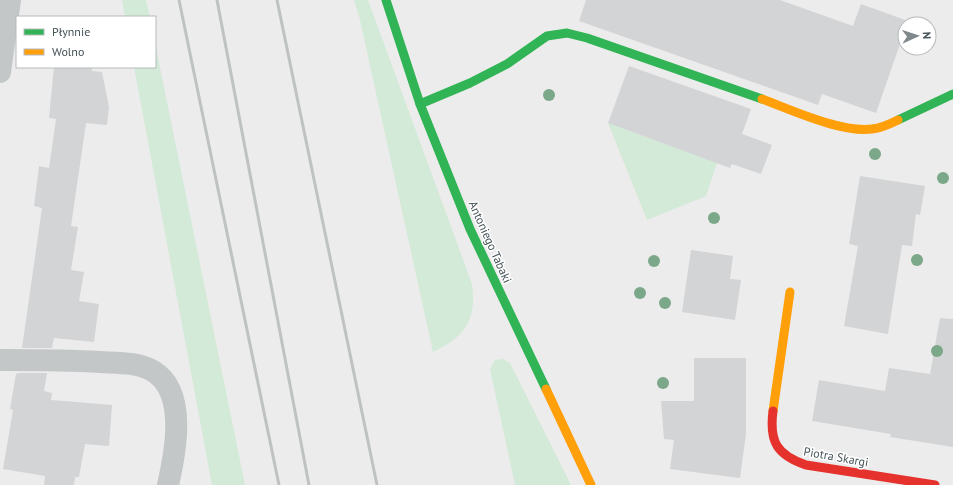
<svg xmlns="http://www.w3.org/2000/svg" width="953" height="485" viewBox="0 0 953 485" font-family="'PT Sans',sans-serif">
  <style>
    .green { fill: #d2ead7 }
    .building { fill: #d3d4d5 }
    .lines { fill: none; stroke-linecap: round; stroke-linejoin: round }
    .street { stroke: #c3c7c8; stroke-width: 22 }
    .fast { stroke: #30b455; stroke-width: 9 }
    .slow { stroke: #ff9f0a; stroke-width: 9 }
    .jam { stroke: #e5322d; stroke-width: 9 }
    .rail { stroke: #bfc2c3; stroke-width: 3 }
    .tree { fill: #7ba888 }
    .labels { text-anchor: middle; stroke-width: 3; stroke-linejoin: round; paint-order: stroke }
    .street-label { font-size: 12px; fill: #455257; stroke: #fff }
  </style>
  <rect width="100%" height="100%" fill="#edecec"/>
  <!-- green -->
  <g class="green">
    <polygon points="122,0 146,0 150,17 125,17"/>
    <path d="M 354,0 L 368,0 L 472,284 C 477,320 465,337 433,352 L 360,20 Z"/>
    <polygon points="155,43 245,485 212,485 134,67 155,67"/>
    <polygon points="608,123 717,163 706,196 647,220"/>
    <polygon points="503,359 510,363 571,485 515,485 490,369 495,360"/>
  </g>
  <!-- building -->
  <g class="building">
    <polygon points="586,0 780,0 853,26 861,4 908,21 876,113 822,94 818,105 579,21"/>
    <polygon points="629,66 751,109 742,134 772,145 761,174 732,164 730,168 608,123"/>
    <polygon points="54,67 92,67 92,71 102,72 109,107 107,125 86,123 71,226 78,227 71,270 84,272 79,301 99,304 94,342 54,338 52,348 22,348 42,208 34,206 39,166 49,168 56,119 49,118"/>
    <polygon points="860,176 925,186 920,215 916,214 912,246 902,245 888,334 844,326 858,246 849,244"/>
    <polygon points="691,250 733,256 730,279 741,280 735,320 682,312"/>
    <polygon points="940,318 953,319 953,447 890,437 891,434 812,421 819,380 885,391 889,368 930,374"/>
    <polygon points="694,358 746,358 746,434 740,478 670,469 674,440 664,439 661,401 694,401"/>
    <polygon points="19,373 47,373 44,391 52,393 51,400 112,405 109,446 85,444 79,477 75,477 74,485 44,485 45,476 3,469 13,410 10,409 16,374"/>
  </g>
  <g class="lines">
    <!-- street -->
    <g class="street">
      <polyline points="0,72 10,0"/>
      <path d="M 0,360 C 33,360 67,360 100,362 C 118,363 138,362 153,371 C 188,392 175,454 168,485"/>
    </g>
    <!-- fast -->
    <g class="fast">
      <polyline points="386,0 420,104 470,229 546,389"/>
      <polyline points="420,104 470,83 507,64 547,36 567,33 587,38 762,99"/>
      <polyline points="898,120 953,94"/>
    </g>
    <!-- slow -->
    <g class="slow">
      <path d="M 762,99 C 792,110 841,133 872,129 C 882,128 890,124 898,120"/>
      <polyline points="546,389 591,485"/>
      <polyline points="773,411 790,292"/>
    </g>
    <!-- jam -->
    <path class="jam" d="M 773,411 C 769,442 777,455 806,465 L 935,485"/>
    <!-- rail -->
    <g class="rail">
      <polyline points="179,0 279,485"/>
      <polyline points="217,0 309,485"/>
      <polyline points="277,0 377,485"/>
    </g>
  </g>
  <!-- trees -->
  <g class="tree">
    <circle cx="549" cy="95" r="6"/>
    <circle cx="875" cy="154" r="6"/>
    <circle cx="943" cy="178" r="6"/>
    <circle cx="714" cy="218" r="6"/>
    <circle cx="917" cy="260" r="6"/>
    <circle cx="654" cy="261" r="6"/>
    <circle cx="640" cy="293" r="6"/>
    <circle cx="665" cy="303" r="6"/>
    <circle cx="937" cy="351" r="6"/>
    <circle cx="663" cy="383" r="6"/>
  </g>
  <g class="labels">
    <!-- street labels -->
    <g class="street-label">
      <text transform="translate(490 242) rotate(66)" y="4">Antoniego Tabaki</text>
      <text transform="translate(836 457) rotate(10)" y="4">Piotra Skargi</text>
    </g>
  </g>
  <!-- legend -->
  <rect x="16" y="16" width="140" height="52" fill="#ffffff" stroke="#b5babc"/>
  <rect x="24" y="29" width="20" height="6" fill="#30b455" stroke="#b5babc"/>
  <text x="52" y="36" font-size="12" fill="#455257">Płynnie</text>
  <rect x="24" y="49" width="20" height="6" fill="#ff9f0a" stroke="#b5babc"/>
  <text x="52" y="56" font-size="12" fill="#455257">Wolno</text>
  <!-- north arrow -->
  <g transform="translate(917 36) rotate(87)"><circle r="19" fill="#ffffff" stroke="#b5babc"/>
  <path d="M0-3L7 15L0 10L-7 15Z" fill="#80888b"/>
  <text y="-6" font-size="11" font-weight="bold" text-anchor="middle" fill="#455257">N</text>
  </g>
</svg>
